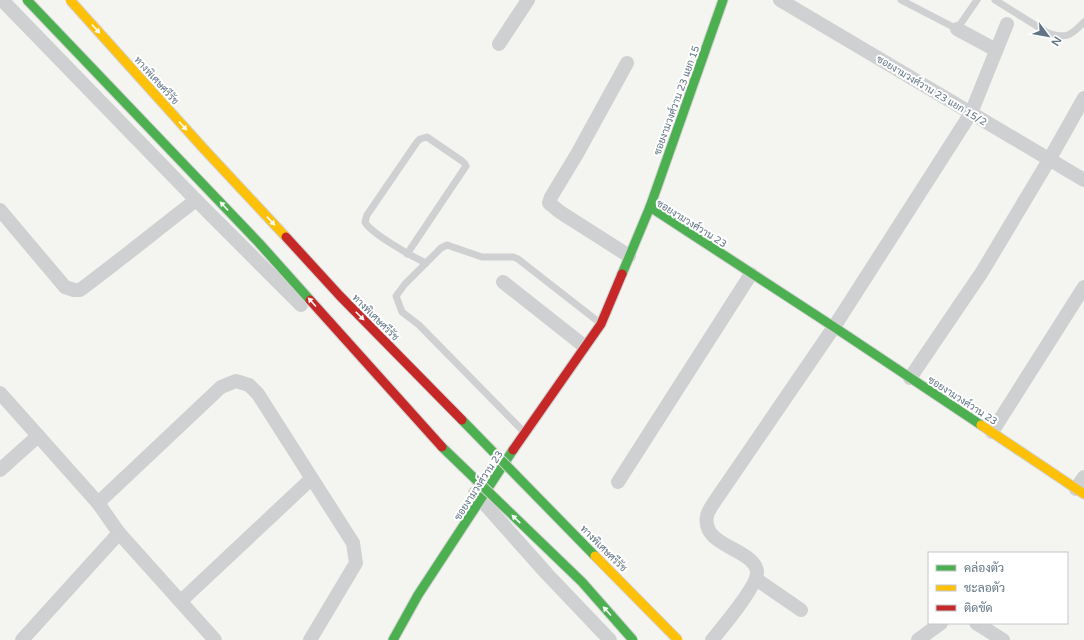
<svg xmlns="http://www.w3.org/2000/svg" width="1084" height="640" viewBox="0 0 1084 640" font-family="'Varela Round',Sarabun,sans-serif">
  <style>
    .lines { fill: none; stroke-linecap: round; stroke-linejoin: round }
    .fast-casing { stroke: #cfd1d1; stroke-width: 11 }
    .slow-casing { stroke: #cfd1d1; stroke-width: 11 }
    .jam-casing { stroke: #cfd1d1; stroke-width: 11 }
    .lane { stroke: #cfd0d1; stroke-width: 7 }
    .street { stroke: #cfd0d1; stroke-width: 14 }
    .fast { stroke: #4caf50; stroke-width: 9 }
    .slow { stroke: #ffc107; stroke-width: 9 }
    .jam { stroke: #c62828; stroke-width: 9 }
    .fast-bridge-casing { stroke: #d1d2d1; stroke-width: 11; stroke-linecap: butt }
    .slow-bridge-casing { stroke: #d1d2d1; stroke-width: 11; stroke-linecap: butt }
    .jam-bridge-casing { stroke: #d1d2d1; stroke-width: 11; stroke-linecap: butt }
    .fast-bridge { stroke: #4caf50; stroke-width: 9 }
    .slow-bridge { stroke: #ffc107; stroke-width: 9 }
    .jam-bridge { stroke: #c62828; stroke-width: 9 }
    .oneway { fill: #f6fbf6 }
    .labels { text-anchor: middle; stroke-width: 4; stroke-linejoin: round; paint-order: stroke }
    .street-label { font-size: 10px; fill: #617584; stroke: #fff }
  </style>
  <rect width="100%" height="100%" fill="#f4f4f1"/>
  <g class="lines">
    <!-- fast casing -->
    <g class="fast-casing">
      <g id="fast">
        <polyline points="650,207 834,327 981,425"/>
        <polyline points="622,274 650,207 723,0"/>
        <polyline points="393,640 418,595 513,450"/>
      </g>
    </g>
    <!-- slow casing -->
    <g class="slow-casing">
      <polyline id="slow" points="981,425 1084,494"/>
    </g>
    <!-- jam casing -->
    <g class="jam-casing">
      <polyline id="jam" points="513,450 601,324 622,274"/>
    </g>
    <!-- lane -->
    <g class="lane">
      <polyline points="901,0 957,29 977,0"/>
      <path d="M 995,0 L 1048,33 C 1066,39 1071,36 1084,22"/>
      <path d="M 407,254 L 466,166 L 465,164 L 462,161 L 427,137 L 420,139 L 417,142 L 367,215 L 365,222 C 370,233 413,257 426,263"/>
      <polyline points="524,432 419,325 402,312 396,296 405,284 441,248 447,245 482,257 513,257 518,259 600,323"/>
    </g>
    <!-- street -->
    <g class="street">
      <polyline points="2,0 196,200 301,305"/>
      <polyline points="780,0 1084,180"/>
      <polyline points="957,29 996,50"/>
      <polyline points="499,44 528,0"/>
      <polyline points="627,63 577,154 551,197 549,203 560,212 629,256"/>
      <path d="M 0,210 L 65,287 L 74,290 L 80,290 C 119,261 157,230 196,200"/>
      <polyline points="503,282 584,346"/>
      <polyline points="910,378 982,272 1049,160 1084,98"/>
      <polyline points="0,393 98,503 119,533 215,640"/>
      <polyline points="992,432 1084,287"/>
      <polyline points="0,470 38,436"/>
      <polyline points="618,482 751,274"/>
      <polyline points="1076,489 1084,477"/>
      <polyline points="475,493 547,574 610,640"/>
      <polyline points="98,503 221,387 236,381 249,385 258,394 353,543 356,563 310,640"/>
      <polyline points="756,579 801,610"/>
      <polyline points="181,601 311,479"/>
      <polyline points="976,623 1003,640"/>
      <polyline points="22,640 119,533"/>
      <path d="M 712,640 C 721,629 759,584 757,571 C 753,548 701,547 707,516 C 708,510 714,503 717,498 L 834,327 L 971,113 L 1007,24"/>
      <polyline points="918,640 941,623"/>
    </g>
    <!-- fast -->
    <use href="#fast" class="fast"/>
    <!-- slow -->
    <use href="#slow" class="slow"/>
    <!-- jam -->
    <use href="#jam" class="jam"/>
    <!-- fast-bridge casing -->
    <g class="fast-bridge-casing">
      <g id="fast-bridge">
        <polyline points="27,0 259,243 310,300"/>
        <polyline points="462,420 595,556"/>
        <polyline points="442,447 582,582 633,640"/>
      </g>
    </g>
    <!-- slow-bridge casing -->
    <g class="slow-bridge-casing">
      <g id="slow-bridge">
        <polyline points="70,0 204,149 286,237"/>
        <polyline points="595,556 678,640"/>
      </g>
    </g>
    <!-- jam-bridge casing -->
    <g class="jam-bridge-casing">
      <g id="jam-bridge">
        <polyline points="286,237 340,296 462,420"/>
        <polyline points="310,300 442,447"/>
      </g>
    </g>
    <!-- fast-bridge -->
    <use href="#fast-bridge" class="fast-bridge"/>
    <!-- slow-bridge -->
    <use href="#slow-bridge" class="slow-bridge"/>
    <!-- jam-bridge -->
    <use href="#jam-bridge" class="jam-bridge"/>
  </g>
  <!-- one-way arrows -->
  <defs><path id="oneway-solid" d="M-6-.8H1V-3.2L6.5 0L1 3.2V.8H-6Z"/></defs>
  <g class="oneway">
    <use href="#oneway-solid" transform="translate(96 29) rotate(48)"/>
    <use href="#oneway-solid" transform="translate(183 126) rotate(48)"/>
    <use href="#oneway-solid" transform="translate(224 206) rotate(-133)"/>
    <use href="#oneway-solid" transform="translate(271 221) rotate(47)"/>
    <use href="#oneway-solid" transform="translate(312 302) rotate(-132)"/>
    <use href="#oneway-solid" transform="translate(360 316) rotate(45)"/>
    <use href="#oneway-solid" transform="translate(516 519) rotate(-136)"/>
    <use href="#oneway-solid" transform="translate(607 611) rotate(-132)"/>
  </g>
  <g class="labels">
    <!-- street labels -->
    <g class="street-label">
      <text transform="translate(157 80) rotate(48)" y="4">ทางพิเศษศรีรัช</text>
      <text transform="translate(932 90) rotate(31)" y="4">ซอยงามวงศ์วาน 23 แยก 15/2</text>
      <text transform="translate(676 100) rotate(-70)" y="4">ซอยงามวงศ์วาน 23 แยก 15</text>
      <text transform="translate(692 223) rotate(32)" y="4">ซอยงามวงศ์วาน 23</text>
      <text transform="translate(376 317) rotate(45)" y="4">ทางพิเศษศรีรัช</text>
      <text transform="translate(963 400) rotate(33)" y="4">ซอยงามวงศ์วาน 23</text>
      <text transform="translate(478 485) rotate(-57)" y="4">ซอยงามวงศ์วาน 23</text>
      <text transform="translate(604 548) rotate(45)" y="4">ทางพิเศษศรีรัช</text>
    </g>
  </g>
  <!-- legend -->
  <rect x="928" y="552" width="140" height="72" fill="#ffffff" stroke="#c0c8ce"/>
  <rect x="936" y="565" width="20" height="6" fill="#4caf50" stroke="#c0c8ce"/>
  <text x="964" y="572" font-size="12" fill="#617584">คล่องตัว</text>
  <rect x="936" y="585" width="20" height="6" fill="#ffc107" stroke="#c0c8ce"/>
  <text x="964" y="592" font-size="12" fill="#617584">ชะลอตัว</text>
  <rect x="936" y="605" width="20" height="6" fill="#c62828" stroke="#c0c8ce"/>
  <text x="964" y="612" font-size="12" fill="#617584">ติดขัด</text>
  <!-- north arrow -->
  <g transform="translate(1048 36) rotate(122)" stroke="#ffffff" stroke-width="3" paint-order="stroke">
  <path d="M0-3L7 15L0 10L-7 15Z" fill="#617584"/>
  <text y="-6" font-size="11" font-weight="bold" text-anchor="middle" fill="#617584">N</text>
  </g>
</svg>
